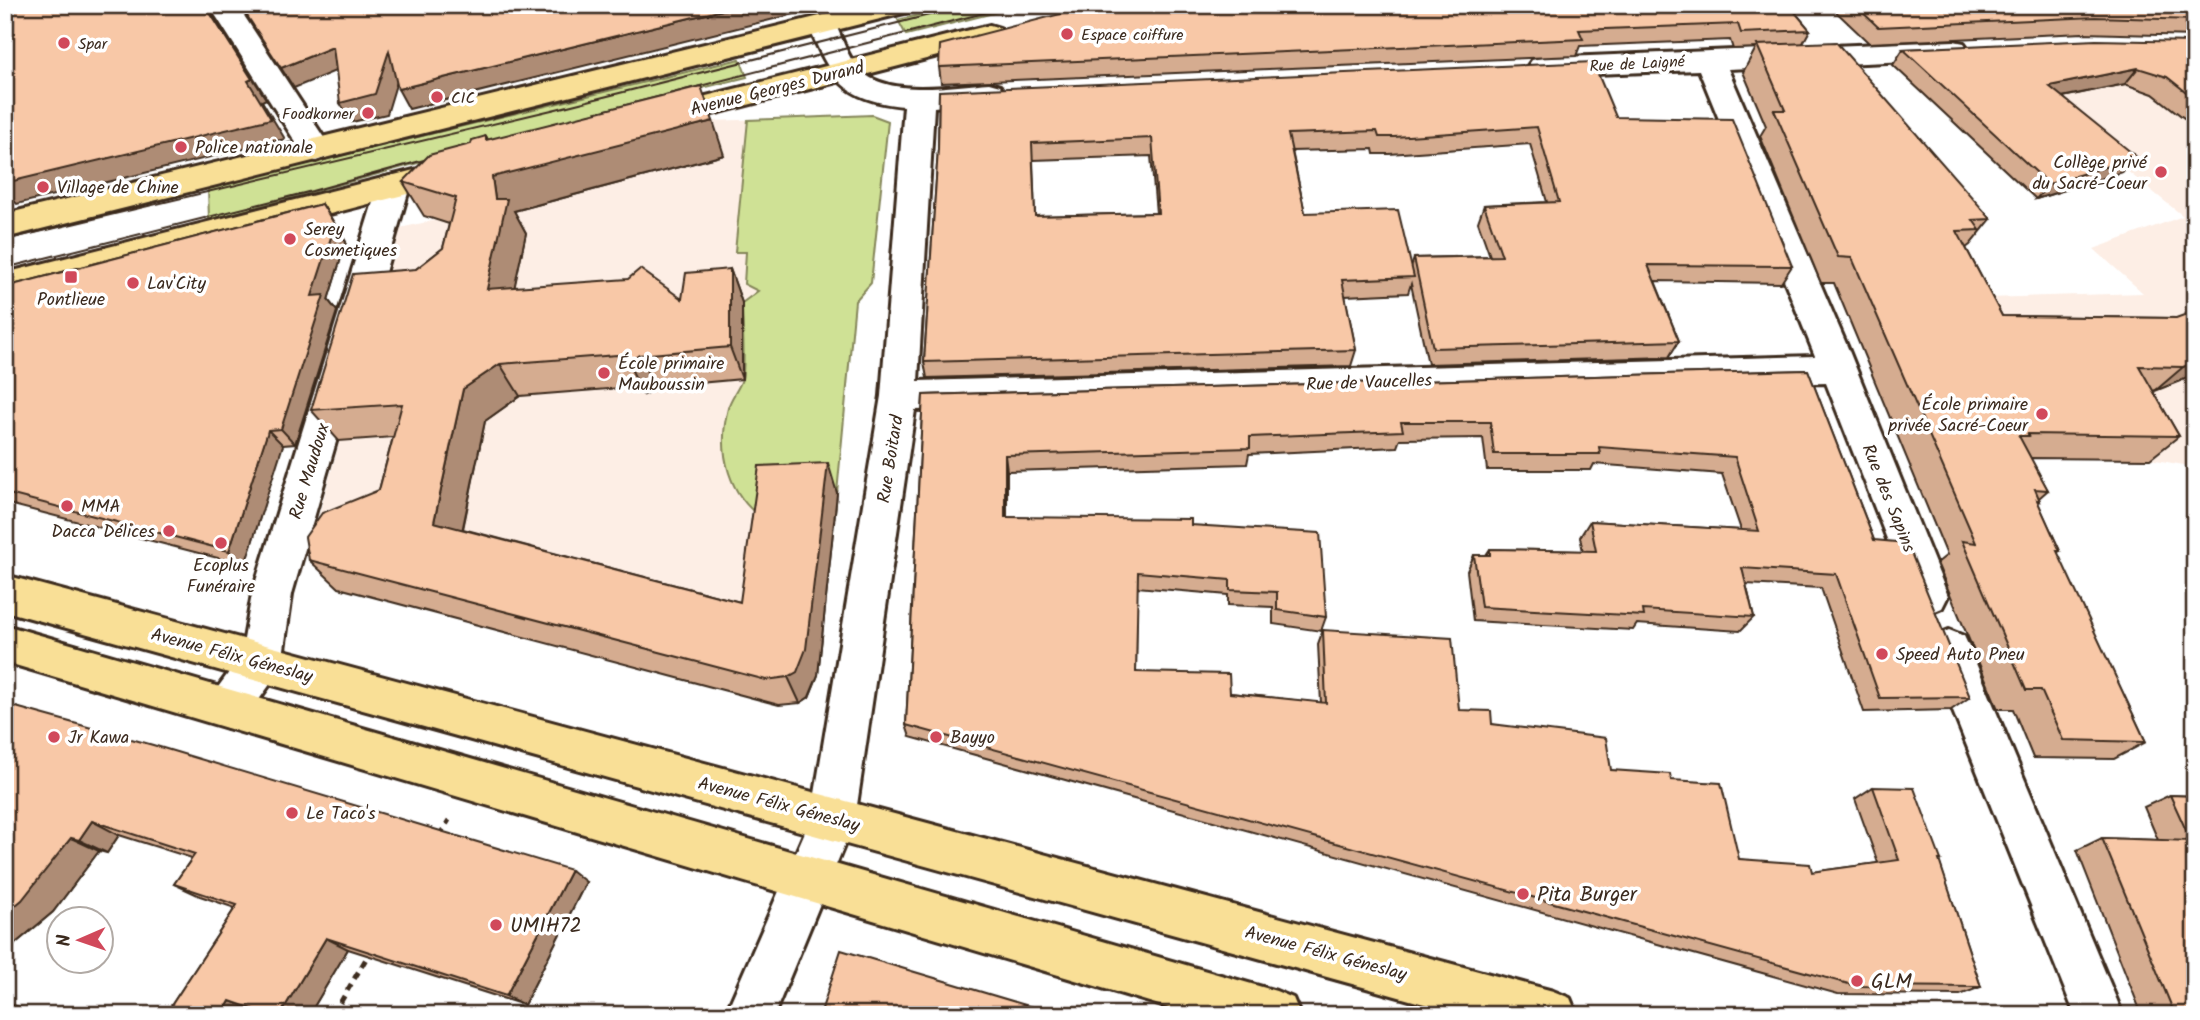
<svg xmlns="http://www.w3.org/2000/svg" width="2200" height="1020" viewBox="0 0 2200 1020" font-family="Kalam,sans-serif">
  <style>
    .built { fill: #fdeee5 }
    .green { fill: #cfe195; stroke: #85865a; stroke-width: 2 }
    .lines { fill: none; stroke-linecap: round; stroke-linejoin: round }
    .minor-casing { stroke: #3b2a1e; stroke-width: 6 }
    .major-casing { stroke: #3b2a1e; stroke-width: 6 }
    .path { stroke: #3b2a1e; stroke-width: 5; stroke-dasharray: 8 6; stroke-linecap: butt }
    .minor { fill: #fff; fill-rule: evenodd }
    .major { fill: #f9df96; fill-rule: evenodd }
    .tram { stroke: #3b2a1e; stroke-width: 2 }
    .wall { fill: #d5ac90; stroke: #3b2a1e; stroke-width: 2; fill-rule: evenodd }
    .shaded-wall { fill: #ae8c75; stroke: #3b2a1e; stroke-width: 2 }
    .building { fill: #f8c8a7; stroke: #3b2a1e; stroke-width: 2; fill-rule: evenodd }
    .poi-dot { fill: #d1495b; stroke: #fff; stroke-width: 2.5 }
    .labels { text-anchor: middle; stroke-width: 7; stroke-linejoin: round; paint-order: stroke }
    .far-poi-label { font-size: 16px; fill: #3b2a1e; stroke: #fff; text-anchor: start }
    .far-street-label { font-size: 16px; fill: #3b2a1e; stroke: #fff }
    .street-label { font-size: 18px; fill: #3b2a1e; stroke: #fff }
    .poi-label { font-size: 18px; fill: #3b2a1e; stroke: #fff; text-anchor: start }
    .near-poi-label { font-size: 21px; fill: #3b2a1e; stroke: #fff; text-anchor: start }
  </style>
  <rect width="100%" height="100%" fill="#fff"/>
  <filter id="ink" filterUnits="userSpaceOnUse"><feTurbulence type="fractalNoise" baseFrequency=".0143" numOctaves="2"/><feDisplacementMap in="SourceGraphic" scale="14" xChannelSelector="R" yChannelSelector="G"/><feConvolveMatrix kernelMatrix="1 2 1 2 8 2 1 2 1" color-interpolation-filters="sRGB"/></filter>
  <g filter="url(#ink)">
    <!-- built -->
    <g class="built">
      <polygon points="2133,60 2195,124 2195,467 2150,459 2019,457 1958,299 2143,293 2094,249 2183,216 2040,101"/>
      <polygon points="872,115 888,121 871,283 855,301 818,675 809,697 800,703 779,705 313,536 400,228 436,220 433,207 713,121"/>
    </g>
    <!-- green -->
    <g class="green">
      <polygon points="959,5 1025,5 906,35 898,20"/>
      <polygon points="740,59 747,77 612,110 209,220 208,188"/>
      <path d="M 872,115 L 888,121 L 871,283 L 855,301 L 837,493 L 771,496 L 768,522 C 728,498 717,452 728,408 C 731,397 739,389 742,379 C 746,366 742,319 742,303 L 758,291 L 744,284 L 746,252 L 735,252 L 748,120 Z"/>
    </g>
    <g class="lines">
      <!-- minor casing -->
      <g class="minor-casing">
        <g id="minor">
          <polygon points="209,5 237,5 332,150 327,157 316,161 305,157"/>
          <path d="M 822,16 L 832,19 C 841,32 844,50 854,63 C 879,100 950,86 989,83 L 1000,86 L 1004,93 L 1000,100 L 934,107 L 918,381 L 1815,356 L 1699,70 L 1542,76 L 1532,74 L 1527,67 L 1532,60 L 1542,58 L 1954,41 L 1964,43 L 1969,50 L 1964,57 L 1954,59 L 1728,69 L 1847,346 L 1948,596 L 1942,608 L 1928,614 L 1914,608 L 1826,383 L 915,410 L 855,819 L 774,1015 L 725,1015 L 811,818 L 881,396 L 904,106 C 842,100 831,78 808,25 L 812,19 Z"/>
          <polygon points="394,175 405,178 410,186 292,594 282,663 276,676 243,722 228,728 213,722 207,708 213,694 241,656 252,594 378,186 383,178"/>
          <polygon points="1949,630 1964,636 1970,649 2123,1015 2075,1015 1928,649 1934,636"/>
        </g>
      </g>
      <!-- major casing -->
      <g class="major-casing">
        <g id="major">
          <polygon points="865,5 916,5 912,11 5,238 5,214"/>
          <polygon points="990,25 1000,28 1004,34 1000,40 658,128 647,125 643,118 647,111 658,108"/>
          <polygon points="454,160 465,163 470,171 465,179 5,298 5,273"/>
          <polygon points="5,575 1553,991 1570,998 1577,1015 1464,1015 5,611"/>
          <polygon points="5,625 1276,991 1293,998 1300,1015 1193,1015 5,662"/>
        </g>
      </g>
      <!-- path -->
      <g class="path">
        <polyline points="439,836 449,820"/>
        <polyline points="333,1015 370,952"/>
      </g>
      <!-- minor -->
      <use href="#minor" class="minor"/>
      <!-- major -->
      <use href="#major" class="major"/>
      <!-- tram -->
      <g class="tram">
        <polyline points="533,129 1015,5"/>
        <polyline points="5,240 556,109 969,5"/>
        <polyline points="5,268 312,191 442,155"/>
      </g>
    </g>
    <!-- wall -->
    <g class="wall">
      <polygon points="1789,5 1810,30 1803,43 1991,219 1970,245 1966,248 2002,316 2176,318 2195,375 2153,391 2179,436 2150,459 2030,458 2048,490 2039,498 2040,501 2038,503 2060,551 2057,553 2146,742 2114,759 2033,758 2013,709 1998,709 1937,563 1947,555 1834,283 1821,283 1760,136 1766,126 1743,72 1756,48 1733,49 1730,40 1580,46 1576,56 941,83 939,67"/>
      <polygon points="1829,5 2195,5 2195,36 2083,33 1869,43"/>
      <polygon points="2195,42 2195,124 2193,125 2153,94 2125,84 2063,97 2122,172 2036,199 1893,65 1903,49"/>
      <path d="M 939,91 L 1616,117 L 1792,266 L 1781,283 L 1655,281 L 1679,341 L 1669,357 L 1428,364 L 1411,284 L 1408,293 L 1345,296 L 1356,350 L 1351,366 L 927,378 L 924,362 L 938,149 ZM 1530,144 L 1547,202 L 1484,205 L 1478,222 L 1490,256 L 1414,258 L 1411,268 L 1305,213 L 1292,151 L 1373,149 L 1374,154 L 1389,154 ZM 1151,156 L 1156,213 L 1035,216 L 1033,160 Z"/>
      <polygon points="486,136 488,140 724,155 514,211 526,233 514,287 682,299 730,269 742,303 742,379 655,387 644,395 633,387 520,396 485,421 463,529 740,602 837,493 818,675 809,697 800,703 779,705 339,588 309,560 379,490 393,437 339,441 311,410 416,269 443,248 449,224 424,216 403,182"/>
      <polygon points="322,204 346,242 328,300 337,311 295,444 283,445 281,449 245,565 5,503 5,287"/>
      <polygon points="1808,370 1874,540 1970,697 1951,710 1864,712 1821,588 1746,584 1754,617 1740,631 1637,624 1633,630 1473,621 1467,571 1474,555 1486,555 1490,549 1583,551 1580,537 1590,521 1741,530 1722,474 1594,464 1591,470 1487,470 1483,438 1400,439 1397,447 1249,454 1247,464 1007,471 1007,517 1191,525 1326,617 1321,631 1273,624 1273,607 1228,605 1228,595 1137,587 1136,672 1230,693 1321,703 1318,644 1323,630 1459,710 1492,724 1611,770 1671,780 1739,859 1812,872 1878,863 1855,799 1873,787 1941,860 1939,861 1981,987 1960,995 1838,994 910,737 906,725 923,395"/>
      <polygon points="5,704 586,882 524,1005 348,949 309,1015 269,1015 255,1010 253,1015 165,1015 235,908 200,896 174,884 192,858 119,835 107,853 99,851 53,912 16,943 5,957"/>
      <polygon points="2170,795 2195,796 2195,1015 2142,1015 2077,850 2102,838 2158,840 2144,807"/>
    </g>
    <!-- shaded-wall -->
    <g class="shaded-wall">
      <polygon points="205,5 207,5 207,6 266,99 262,101 285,139 17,204 5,192 5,183 248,81"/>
      <polygon points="743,5 831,5 409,109 398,89"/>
      <polygon points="333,47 345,67 294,88 281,68"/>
      <polygon points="389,51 400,71 387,114 352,122 340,103"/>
      <polygon points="2138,68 2125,84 2037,102 2049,86"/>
      <polygon points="713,121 724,155 514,211 526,233 507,322 487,289 495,199 486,136 504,171"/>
      <polygon points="2137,157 2122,172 2036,199 2049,184"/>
      <polygon points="322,204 346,242 328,300 337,311 295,444 281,429"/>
      <polygon points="730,269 742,303 742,379 730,347"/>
      <polygon points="639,355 655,387 644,395 628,363"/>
      <polygon points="2195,362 2195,375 2155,391 2183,367"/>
      <polygon points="500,364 520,396 485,421 458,551 434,522 463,389"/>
      <polygon points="268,430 283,445 245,565 229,551"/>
      <polygon points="1005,455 1007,471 1007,533 1005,517"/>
      <polygon points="828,463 837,493 818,675 809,697 800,703 788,677"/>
      <polygon points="92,821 119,835 107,853 79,840"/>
      <polygon points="71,838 99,851 53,912 16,943 5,957 5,914"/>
      <polygon points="571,870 586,882 524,1005 506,996"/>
      <polygon points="326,938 348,949 309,1015 280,1015"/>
      <polygon points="230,1001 255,1010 253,1015 222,1015"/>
      <polygon points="5,1002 40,1015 33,1015 5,1005"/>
    </g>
    <!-- building -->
    <g class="building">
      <polygon points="5,5 205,5 252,79 248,81 271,119 5,183"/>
      <polygon points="240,5 743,5 398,89 389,51 375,94 340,103 333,47 281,68"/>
      <polygon points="1095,5 1789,5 1810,30 1741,33 1738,24 1579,30 1583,39 939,67 940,45"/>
      <polygon points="1855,5 2195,5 2195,20 2095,17 1878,27"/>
      <polygon points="2096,40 2195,42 2195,99 2167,77 2138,68 2049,86 2137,157 2049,184 1903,49"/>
      <polygon points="1836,42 1991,219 1973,220 1980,230 1957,231 2002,316 2176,318 2195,311 2195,362 2183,367 2139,366 2179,436 2028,434 2029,436 2019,436 2048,490 2035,489 2040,501 2037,500 2060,551 2057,551 2146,742 2063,740 2041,690 2026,690 1962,541 1976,543 1852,258 1838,257 1774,110 1785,110 1757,45"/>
      <path d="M 1593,62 L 1616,117 L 1732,119 L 1792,266 L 1648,265 L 1679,341 L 1433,348 L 1414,258 L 1502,256 L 1484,205 L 1559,202 L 1537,127 L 1394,137 L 1379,137 L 1377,131 L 1288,134 L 1305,213 L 1398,210 L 1414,277 L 1342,280 L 1356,350 L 924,362 L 938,149 L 939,91 ZM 1152,138 L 1158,213 L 1035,216 L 1032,143 Z"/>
      <polygon points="701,86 713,121 492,177 495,199 507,199 487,289 628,279 640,269 682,299 686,273 730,269 730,347 639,355 628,363 617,355 500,364 463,389 434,522 740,602 759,466 828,463 806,649 797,672 788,677 766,680 309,560 305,537 322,513 379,490 402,404 311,410 353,274 416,269 443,248 456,198 403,182 429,155 471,144 472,140 486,136 486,140"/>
      <polygon points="322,204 335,225 312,296 324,295 281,429 268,430 267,434 229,551 5,493 5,287"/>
      <polygon points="1808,370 1874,540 1907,543 1970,697 1880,698 1836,574 1742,568 1754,617 1643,610 1644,616 1481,607 1474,555 1490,555 1490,549 1596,551 1590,521 1759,531 1735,457 1599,447 1600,454 1494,454 1490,422 1401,422 1403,431 1250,437 1250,448 1005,455 1005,517 1191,519 1191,525 1320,533 1326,617 1277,610 1277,592 1230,590 1230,580 1138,572 1136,672 1229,674 1230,693 1326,703 1323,630 1452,638 1459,710 1491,711 1492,724 1606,738 1611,770 1670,774 1671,780 1721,783 1739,859 1810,864 1812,872 1899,860 1873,787 1914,788 1941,860 1939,860 1981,987 1856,986 906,725 923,395"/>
      <polygon points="5,704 153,745 571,870 506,996 326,938 280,1015 270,1015 230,1001 222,1015 165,1015 237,905 174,884 195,854 92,821 79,840 71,838 22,900 5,914"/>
      <polygon points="2170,795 2195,796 2195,1015 2175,1015 2102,838 2191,841"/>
      <polygon points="841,950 1059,1015 820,1015"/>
      <polygon points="5,1005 33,1015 5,1015"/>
    </g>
  </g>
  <!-- markers -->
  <g class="poi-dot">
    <circle cx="1067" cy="34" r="7"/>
    <circle cx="64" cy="43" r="7"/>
    <circle cx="437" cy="97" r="7"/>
    <circle cx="368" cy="113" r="7"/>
    <circle cx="181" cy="147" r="7"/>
    <circle cx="2161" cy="172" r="7"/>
    <circle cx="43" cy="187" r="7"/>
    <circle cx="290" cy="239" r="7"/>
    <rect x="64" y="270" width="14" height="14" rx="3.5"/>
    <circle cx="133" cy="283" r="7"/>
    <circle cx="604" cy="373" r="7"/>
    <circle cx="2042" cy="414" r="7"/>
    <circle cx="67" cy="506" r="7"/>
    <circle cx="169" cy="531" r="7"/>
    <circle cx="221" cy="543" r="7"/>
    <circle cx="1882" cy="654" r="7"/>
    <circle cx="54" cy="737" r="7"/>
    <circle cx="936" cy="737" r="7"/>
    <circle cx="292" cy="813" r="7"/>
    <circle cx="1523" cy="894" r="7"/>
    <circle cx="496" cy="925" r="7"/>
    <circle cx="1857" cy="981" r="7"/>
  </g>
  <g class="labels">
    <!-- far-poi labels -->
    <g class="far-poi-label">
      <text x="1081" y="40">Espace coiffure</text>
      <text x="78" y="49">Spar</text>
      <text x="451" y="103">CIC</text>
      <text x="354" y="119" text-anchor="end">Foodkorner</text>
    </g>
    <!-- far-street labels -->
    <g class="far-street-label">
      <text transform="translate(1637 63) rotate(-3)" y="6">Rue de Laigné</text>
    </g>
    <!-- street labels -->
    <g class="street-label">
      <text transform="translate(777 88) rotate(-14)" y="6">Avenue Georges Durand</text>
      <text transform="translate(1369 382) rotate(-2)" y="6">Rue de Vaucelles</text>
      <text transform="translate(890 459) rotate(-81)" y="6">Rue Boitard</text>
      <text transform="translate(309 471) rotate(-73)" y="6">Rue Maudoux</text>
      <text transform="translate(1889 498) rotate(68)" y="6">Rue des Sapins</text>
      <text transform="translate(232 655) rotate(15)" y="6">Avenue Félix Géneslay</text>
      <text transform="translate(779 804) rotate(15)" y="6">Avenue Félix Géneslay</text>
      <text transform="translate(1326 953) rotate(15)" y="6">Avenue Félix Géneslay</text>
    </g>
    <!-- poi labels -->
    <g class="poi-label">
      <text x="195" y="153">Police nationale</text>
      <text x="2147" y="168" text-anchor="end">Collège privé<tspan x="2147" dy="21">du Sacré-Coeur</tspan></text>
      <text x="57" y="193">Village de Chine</text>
      <text x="304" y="235">Serey<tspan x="304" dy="21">Cosmetiques</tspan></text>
      <text x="147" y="289">Lav'City</text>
      <text x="71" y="305" text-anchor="middle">Pontlieue</text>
      <text x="618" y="369">École primaire<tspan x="618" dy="21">Mauboussin</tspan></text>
      <text x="2028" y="410" text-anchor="end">École primaire<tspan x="2028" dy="21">privée Sacré-Coeur</tspan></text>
      <text x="81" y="512">MMA</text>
      <text x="155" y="537" text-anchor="end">Dacca Délices</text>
      <text x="221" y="571" text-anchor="middle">Ecoplus<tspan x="221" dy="21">Funéraire</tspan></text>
      <text x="1896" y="660">Speed Auto Pneu</text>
      <text x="68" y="743">Jr Kawa</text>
      <text x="950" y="743">Bayyo</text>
      <text x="306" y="819">Le Taco's</text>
    </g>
    <!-- near-poi labels -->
    <g class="near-poi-label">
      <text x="1537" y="901">Pita Burger</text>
      <text x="510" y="932">UMIH72</text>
      <text x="1871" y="988">GLM</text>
    </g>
  </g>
  <!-- margin -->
  <rect width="2200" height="1020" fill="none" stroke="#fff" stroke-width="28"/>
  <rect x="14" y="14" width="2172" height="992" fill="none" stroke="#3b2a1e" stroke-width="2.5" filter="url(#ink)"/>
  <!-- north arrow -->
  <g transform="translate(80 940) rotate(268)"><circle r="33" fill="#ffffff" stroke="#b1aaa5" stroke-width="2"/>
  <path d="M0-5L12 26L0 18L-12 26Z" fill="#d1495b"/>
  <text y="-10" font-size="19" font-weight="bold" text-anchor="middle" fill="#3b2a1e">N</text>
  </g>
</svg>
